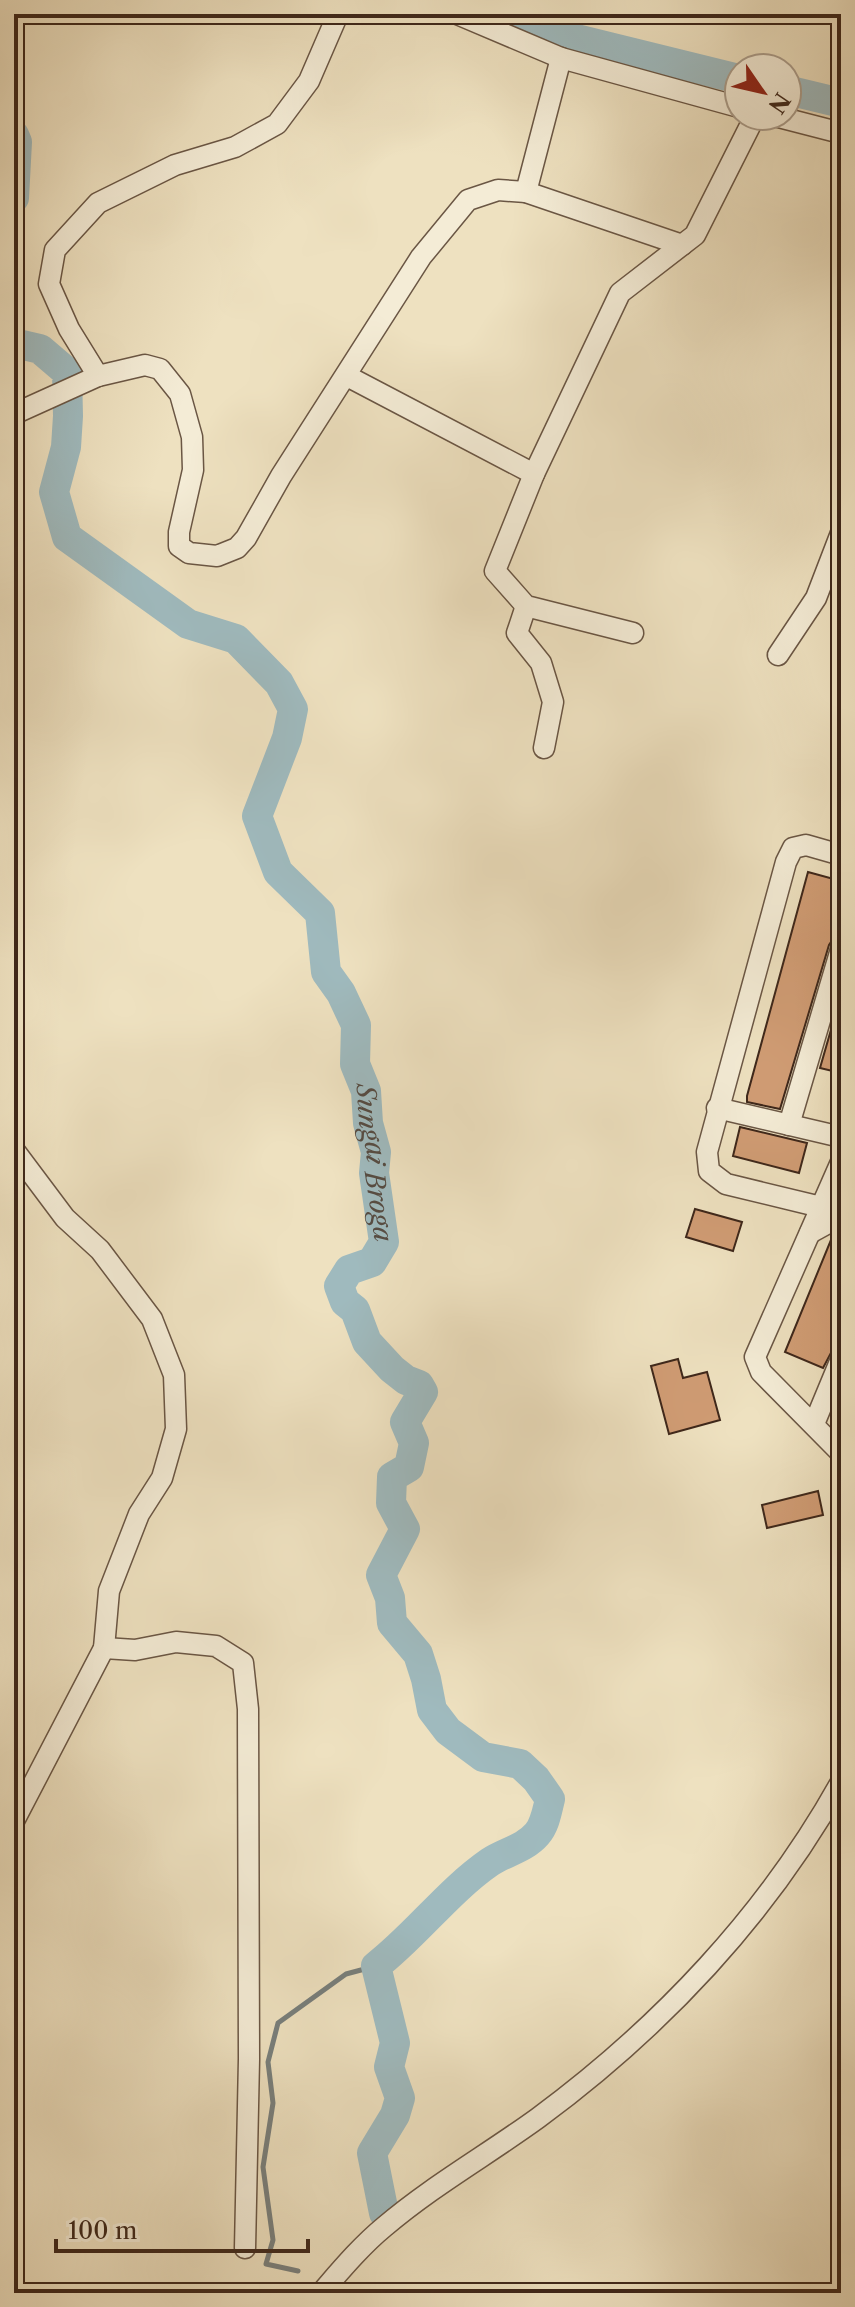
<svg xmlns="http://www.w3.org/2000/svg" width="855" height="2307" viewBox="0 0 855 2307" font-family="'Libre Caslon Text',serif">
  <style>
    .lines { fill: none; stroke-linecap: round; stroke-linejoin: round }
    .stream { stroke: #787f7c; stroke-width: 5 }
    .river { stroke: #9fbabe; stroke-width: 30 }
    .building { fill: #d09c74; stroke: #3e271a; stroke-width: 2 }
    .minor-casing { stroke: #6a5644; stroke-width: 23 }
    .minor { stroke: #f4ecd6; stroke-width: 20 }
    .labels { text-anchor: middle; stroke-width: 6; stroke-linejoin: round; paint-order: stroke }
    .water-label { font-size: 26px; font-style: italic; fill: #564c43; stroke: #f4ecd6 }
  </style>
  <rect width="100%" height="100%" fill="#eee1c0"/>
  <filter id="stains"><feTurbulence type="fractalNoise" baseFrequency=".0025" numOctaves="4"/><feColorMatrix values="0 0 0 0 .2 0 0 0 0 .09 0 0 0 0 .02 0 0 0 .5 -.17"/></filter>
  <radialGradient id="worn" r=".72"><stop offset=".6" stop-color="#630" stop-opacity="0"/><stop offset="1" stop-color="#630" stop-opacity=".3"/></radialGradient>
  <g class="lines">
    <!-- stream -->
    <polyline class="stream" points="298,2271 266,2264 273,2240 263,2167 273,2103 268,2062 278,2023 346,1974 376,1966"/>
    <!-- river -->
    <g class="river">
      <polyline points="507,14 524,26 739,79"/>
      <polyline points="787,90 841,103"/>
      <polyline points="14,135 17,142 14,198"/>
      <path id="s1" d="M 14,343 L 40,349 L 67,372 L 68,416 L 66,447 L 54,492 L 67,537 L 188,624 L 236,639 L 279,683 L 293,709 L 287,738 L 257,816 L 278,872 L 320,913 L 326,972 L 341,993 L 356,1025 L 355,1064 L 366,1091 L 368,1123 L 376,1152 L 374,1173 L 384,1242 L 372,1262 L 349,1270 L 339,1286 L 345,1302 L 355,1310 L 367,1342 L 392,1369 L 406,1380 L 419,1385 L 423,1392 L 405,1422 L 414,1443 L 409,1467 L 392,1477 L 391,1503 L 405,1529 L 381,1575 L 390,1598 L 392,1623 L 418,1654 L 426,1679 L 432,1710 L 448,1731 L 483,1757 L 520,1764 L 536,1779 L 550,1799 C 547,1811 545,1825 537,1834 C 524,1849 505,1852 490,1862 C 448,1891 416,1935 376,1966 L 395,2043 L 389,2067 L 400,2098 L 395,2115 L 372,2153 L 384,2213"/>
    </g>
  </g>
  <!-- building -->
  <g class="building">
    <polygon points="808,872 841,881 841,936 833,939 829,945 780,1109 747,1102 747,1096"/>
    <polygon points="841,995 841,1073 820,1068"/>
    <polygon points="740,1127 807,1143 799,1173 733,1156"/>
    <polygon points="695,1209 742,1222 733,1251 686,1237"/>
    <polygon points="841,1231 841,1346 833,1349 823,1368 785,1352 833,1235"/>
    <polygon points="678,1359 683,1378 707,1372 720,1420 669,1434 651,1366"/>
    <polygon points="818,1491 823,1515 767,1528 762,1505"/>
  </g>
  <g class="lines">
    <!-- minor casing -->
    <g class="minor-casing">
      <g id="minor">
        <polyline points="457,14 561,58 739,107"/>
        <polyline points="775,116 841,133"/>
        <polyline points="526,192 561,58"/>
        <polyline points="98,376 69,329 49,284 55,250 98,203 175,165 235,147 277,124 309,81 338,14"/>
        <polyline points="347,376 534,474"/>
        <polyline points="14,414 98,376 145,365 160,369 180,394 192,437 193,470 179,532 179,546 189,553 217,556 237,548 246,538 281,476 421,257 468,200 498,190 526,192 682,245"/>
        <polyline points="526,606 517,633 541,663 553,702 544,748"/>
        <polyline points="633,633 526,606 495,571 534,474 620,293 695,235 755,116"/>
        <polyline points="778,655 816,598 841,533"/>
        <polyline points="717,1108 841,1137"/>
        <polyline points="789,1125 841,949"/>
        <polyline points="14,1150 65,1218 100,1250 152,1319 174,1375 176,1429 162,1478 139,1514 109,1591 104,1648 14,1821"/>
        <polyline points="841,1162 755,1357 761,1372 841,1453"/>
        <polyline points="821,1207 726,1184 709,1171 707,1152 786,862 793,848 806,845 841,855"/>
        <polyline points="810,1233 841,1216"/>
        <polyline points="814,1424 841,1359"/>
        <polyline points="104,1648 135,1650 176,1642 216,1646 243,1663 248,1709 249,2059 245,2248"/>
        <path d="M 321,2293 C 341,2270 361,2246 384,2227 C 432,2186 487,2155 538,2118 C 660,2028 767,1915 841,1782"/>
      </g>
    </g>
    <!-- minor -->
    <use href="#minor" class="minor"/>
  </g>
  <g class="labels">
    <!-- water labels -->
    <g class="water-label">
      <text dy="9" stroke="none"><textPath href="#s1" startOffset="1014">Sungai Broga</textPath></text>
    </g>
  </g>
  <!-- margin -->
  <rect width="855" height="2307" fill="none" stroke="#eee1c0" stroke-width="48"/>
  <rect x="16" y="16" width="823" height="2275" fill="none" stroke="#3e271a" stroke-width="4"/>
  <rect x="24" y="24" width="807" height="2259" fill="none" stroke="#3e271a" stroke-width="2"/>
  <!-- north arrow -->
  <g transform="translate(763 92) rotate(124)"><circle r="38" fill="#f4ecd6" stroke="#ab9d8b" stroke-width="2"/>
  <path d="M0-6L14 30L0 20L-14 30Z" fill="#8f2418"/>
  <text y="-12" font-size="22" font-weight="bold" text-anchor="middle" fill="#3e271a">N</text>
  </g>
  <!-- scale -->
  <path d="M56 2239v12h252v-12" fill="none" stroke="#3e271a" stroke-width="4"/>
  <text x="68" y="2239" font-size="24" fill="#3e271a" stroke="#f4ecd6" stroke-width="6" paint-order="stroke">100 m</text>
  <rect width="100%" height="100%" filter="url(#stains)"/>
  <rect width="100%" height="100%" fill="url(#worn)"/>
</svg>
